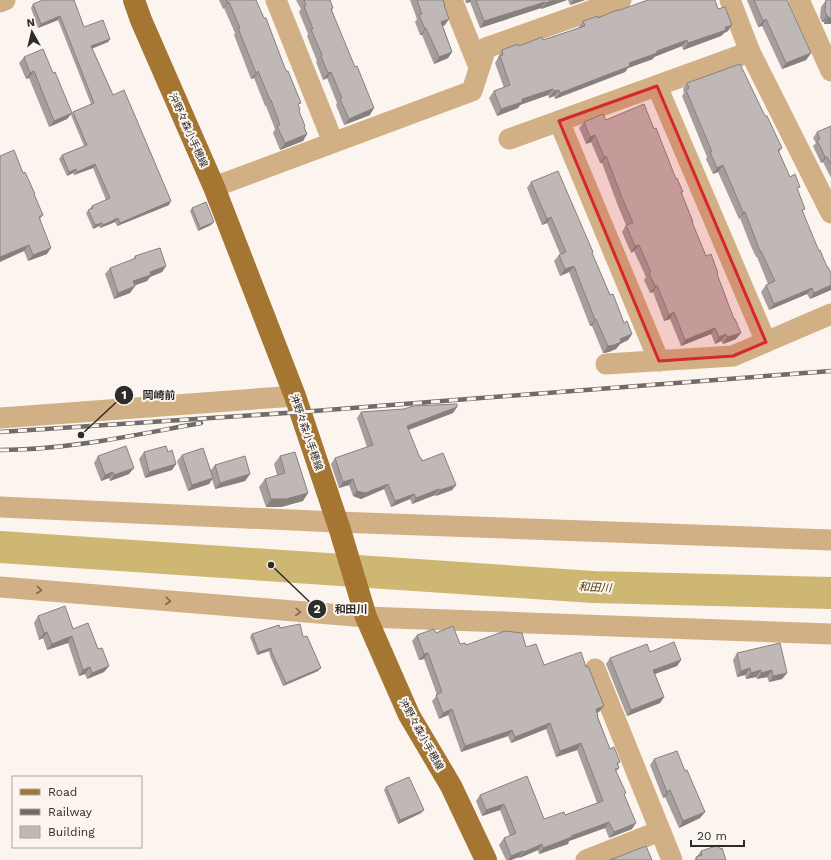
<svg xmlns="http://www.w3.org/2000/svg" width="831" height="860" viewBox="0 0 831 860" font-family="'Work Sans','Noto Sans JP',sans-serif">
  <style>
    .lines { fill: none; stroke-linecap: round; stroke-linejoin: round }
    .river { stroke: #cdb772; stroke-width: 32 }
    .minor { stroke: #d1b086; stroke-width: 21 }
    .major { stroke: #a57632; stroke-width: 22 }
    .rail-casing { stroke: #6f6b68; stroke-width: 4.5 }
    .rail { stroke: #fbf4ef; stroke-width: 3; stroke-dasharray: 9; stroke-linecap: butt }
    .wall { fill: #a59e9d }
    .shaded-wall { fill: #86817f }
    .building { fill: #c0b8b6; stroke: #86817f }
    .oneway { stroke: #776753 }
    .marked { fill: #d62828; fill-opacity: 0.2; stroke: #d62828; stroke-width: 3; stroke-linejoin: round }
    .labels { text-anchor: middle; stroke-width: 4; stroke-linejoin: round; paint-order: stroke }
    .street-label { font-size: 10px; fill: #2e2c2a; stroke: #fbf4ef }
    .water-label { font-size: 11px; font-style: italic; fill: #4b3b01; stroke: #fbf4ef }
    .leader { fill: none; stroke: #2e2c2a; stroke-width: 1.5 }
    .callout-dot { fill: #2e2c2a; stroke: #fbf4ef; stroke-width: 1.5 }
    .mark-label { font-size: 12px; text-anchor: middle; font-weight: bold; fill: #fff }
    .callout-label { font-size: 11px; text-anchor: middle; font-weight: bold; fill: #2e2c2a; stroke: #fbf4ef; stroke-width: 4; stroke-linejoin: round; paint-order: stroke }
  </style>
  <rect width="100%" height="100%" fill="#fbf4ef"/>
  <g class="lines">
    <!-- river -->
    <polyline class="river" points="0,547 593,587 831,593"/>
    <!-- minor -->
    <g class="minor">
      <polyline points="276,0 333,142"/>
      <polyline points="452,0 479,67"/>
      <polyline points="730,0 750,52 831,213"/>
      <polyline points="799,0 831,71"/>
      <polyline points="0,2 5,0"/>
      <polyline points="657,86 766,342"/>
      <polyline points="559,121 659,361"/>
      <polyline points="509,139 750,52"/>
      <polyline points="214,187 472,91 486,48 621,0"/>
      <polyline points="606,364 733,356 831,314"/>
      <polyline points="0,418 295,396"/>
      <polyline points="0,507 337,522 831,540"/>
      <polyline points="0,587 366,617 831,634"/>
      <polyline points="595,669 672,860"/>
      <polyline points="586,860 660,831"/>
    </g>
    <!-- major -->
    <polyline class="major" points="134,0 141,20 214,187 295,396 340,530 366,617 409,715 451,786 486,860"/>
    <!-- rail casing -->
    <g class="rail-casing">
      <g id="rail">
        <polyline points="0,432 301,412 831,371"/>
        <path d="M 0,450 C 68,450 134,435 201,423"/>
      </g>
    </g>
    <!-- rail -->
    <use href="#rail" class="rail"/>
  </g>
  <!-- wall -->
  <g class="wall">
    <polygon points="219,0 256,0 300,110 299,112 305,126 304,128 307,134 303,141 280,150 273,133 275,129 266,106 265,106 254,78 251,79 234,35 235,33 224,8 223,9"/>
    <polygon points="296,0 330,0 333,8 332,10 370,115 344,125 336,105 337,103 327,78 323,80 316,62 317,61 307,36 308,34 299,12 301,9"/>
    <polygon points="410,0 443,0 444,6 445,25 443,26 452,52 448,58 434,64 422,35 420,35 415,22 417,19"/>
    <polygon points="465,0 567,0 541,9 541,8 480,28 470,2 466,3"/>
    <polygon points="568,0 585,0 570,5"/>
    <polygon points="747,0 787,0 811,53 806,60 782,69 762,26 758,27"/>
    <polygon points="826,0 831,0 831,24 824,24 824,22 822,22 820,18 821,7"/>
    <polygon points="33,4 110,39 108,42 92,48 113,95 169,205 117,226 115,222 100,228 99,226 93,229 86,213 92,206 106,200 93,168 74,175 73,173 67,176 59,159 62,155 84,146 71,115 73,112 91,104 58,20 38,28 31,8"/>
    <polygon points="718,9 728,31 724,33 721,36 683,50 682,46 654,57 653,59 628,68 625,72 555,99 554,96 549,98 548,95 520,105 518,108 497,116 489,98 494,91 504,88 495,63 498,58 498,57 502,50 543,40 578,28 583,21 598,18 617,11"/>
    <polygon points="24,57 72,113 67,119 49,127 29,78 26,79 19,63"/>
    <polygon points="687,83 765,116 782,148 779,152 790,177 798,191 803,212 831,290 810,299 807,294 769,310 761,292 766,285 768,284 757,257 756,257 750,244 740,218 739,219 718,172 713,174 706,159 707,157 682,96 684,93 683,89"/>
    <polygon points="606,120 654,129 681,194 693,222 692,223 706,256 718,273 717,274 736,339 723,344 721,341 715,344 711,334 681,346 670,319 664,321 653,292 650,293 644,280 646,277 634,251 631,253 622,232 626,225 618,206 602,163 600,163 591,142 586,144 579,128 584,122"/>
    <polygon points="831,126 831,178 823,162 821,163 813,146 816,143 813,138 817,132"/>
    <polygon points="23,173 43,215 40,219 47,254 28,261 24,251"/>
    <polygon points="531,182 592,253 610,295 624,323 632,334 628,340 620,344 616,349 609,352 603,353 592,326 590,326 569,272 560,276 554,261 559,255 560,254 547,223 542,225 527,188"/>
    <polygon points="192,208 211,225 198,231 190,211"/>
    <polygon points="135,256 166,266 162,272 150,277 147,281 134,285 135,286 130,293 114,299 105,274 110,268 133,260"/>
    <polygon points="457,407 453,413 408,430 420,458 456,485 452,490 436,496 435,495 412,504 410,499 391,507 384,489 361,499 353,496 349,485 339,488 331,464 335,458 367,447 357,418 361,412"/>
    <polygon points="144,452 168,452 176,464 172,470 145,478 139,459"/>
    <polygon points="182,455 211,470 215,465 250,474 245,481 215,489 212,479 209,484 188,491 177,461"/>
    <polygon points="98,456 129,474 110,481 109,478 101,481 94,463"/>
    <polygon points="280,456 303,501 281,507 266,507 259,487 265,479 277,475 274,464"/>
    <polygon points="38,616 73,629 98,649 109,666 104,672 87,679 85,674 79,676 68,643 47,650 43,638 39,640 34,623"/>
    <polygon points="280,628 303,637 318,671 283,686 270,656 269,651 257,655 250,637 252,634"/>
    <polygon points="436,633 460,644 526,647 544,665 599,712 597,713 598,717 610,749 620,762 618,764 619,768 616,772 624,795 632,829 609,838 605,828 569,841 568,844 539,854 538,850 519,858 519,857 511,860 506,860 499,845 504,838 510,836 500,810 482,816 476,801 480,795 544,819 565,815 597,803 577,750 556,757 546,729 511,743 508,736 461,752 448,715 439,719 432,701 437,695 424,659 419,660 412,641 417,635"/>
    <polygon points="650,652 681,660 677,666 655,674 664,697 660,703 627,716 606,664 610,658"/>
    <polygon points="737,653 787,673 782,679 769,682 767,677 757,679 756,677 746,679 745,675 737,677 733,660"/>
    <polygon points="654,759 700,818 679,828 665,797 663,798 650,765"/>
    <polygon points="386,787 421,813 398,824 384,790"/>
    <polygon points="701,851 726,860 694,860"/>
  </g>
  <!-- shaded-wall -->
  <g class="shaded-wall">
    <polygon points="468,0 471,0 470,2 466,3"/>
    <polygon points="554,0 567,0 541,9 546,3"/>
    <polygon points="574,0 585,0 570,5"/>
    <polygon points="229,2 224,8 223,9 227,3"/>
    <polygon points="545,2 541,8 480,28 484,21"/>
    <polygon points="60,16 58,20 38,28 41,24"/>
    <polygon points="827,16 828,16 824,22 822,22"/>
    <polygon points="828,17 831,18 831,24 824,24"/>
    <polygon points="449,19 445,25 437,29 441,22"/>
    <polygon points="766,19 762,26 758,27 763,21"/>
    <polygon points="732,25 728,31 724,33 721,36 683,50 688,43"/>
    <polygon points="426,28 422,35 420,35 425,29"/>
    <polygon points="110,39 108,42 89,50 91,46"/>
    <polygon points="687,40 682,46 654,57 653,59 628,68 625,72 555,99 560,93 657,51"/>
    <polygon points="452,52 448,58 434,64 439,57"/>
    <polygon points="811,53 806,60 782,69 786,63"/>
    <polygon points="34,71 29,78 26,79 30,73"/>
    <polygon points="258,71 254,78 251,79 256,73"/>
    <polygon points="331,72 327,78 323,80 328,73"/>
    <polygon points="553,89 548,95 520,105 518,108 497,116 501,109 522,99"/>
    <polygon points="559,90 554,96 549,98 554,91"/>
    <polygon points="374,108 370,115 344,125 349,119"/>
    <polygon points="72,113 67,119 49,127 54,121"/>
    <polygon points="307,134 303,141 280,150 285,143"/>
    <polygon points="595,135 591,142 586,144 590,137"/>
    <polygon points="606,156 602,163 600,163 604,157"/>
    <polygon points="825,157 827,157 823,162 821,163"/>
    <polygon points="95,164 93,168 74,175 77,172"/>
    <polygon points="723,165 718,172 713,174 717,168"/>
    <polygon points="76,169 73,173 67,176 69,172"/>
    <polygon points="171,201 169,205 117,226 120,223"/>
    <polygon points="743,212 745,212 740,218 739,219"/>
    <polygon points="551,217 547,223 542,225 547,219"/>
    <polygon points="118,218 115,222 100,228 103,225"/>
    <polygon points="214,222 211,225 198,231 200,228"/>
    <polygon points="102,223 99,226 93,229 95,225"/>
    <polygon points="29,245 24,251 0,262 0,257"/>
    <polygon points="639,245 634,251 631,253 635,246"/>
    <polygon points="51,248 47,254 28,261 33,255"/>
    <polygon points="166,266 162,272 150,277 147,281 128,288 133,281 150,272"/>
    <polygon points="574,266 569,272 560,276 565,269"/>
    <polygon points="657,285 653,292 650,293 655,286"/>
    <polygon points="831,285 831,290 810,299 814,293"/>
    <polygon points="135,286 130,293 114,299 118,293"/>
    <polygon points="812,288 807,294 769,310 774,304"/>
    <polygon points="674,312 670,319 664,321 669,315"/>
    <polygon points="596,319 592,326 590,326 595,320"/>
    <polygon points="715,328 711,334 681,346 685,340"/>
    <polygon points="741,333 736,339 723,344 727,337"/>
    <polygon points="632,334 628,340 620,344 616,349 609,352 603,353 608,346 620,339"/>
    <polygon points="726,334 721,341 715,344 719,337"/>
    <polygon points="457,407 453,413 403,432 407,426"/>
    <polygon points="176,464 172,470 145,478 149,472"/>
    <polygon points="134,468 129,474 110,481 114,475"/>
    <polygon points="113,472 109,478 101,481 105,475"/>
    <polygon points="250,474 245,481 215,489 220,483"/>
    <polygon points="213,478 209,484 188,491 192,485"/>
    <polygon points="353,479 349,485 339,488 343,482"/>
    <polygon points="388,484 384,489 361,499 353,496 357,491"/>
    <polygon points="456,485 452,490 436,496 440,490"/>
    <polygon points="439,489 435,495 412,504 416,498"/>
    <polygon points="308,493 303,501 281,507 266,507 271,499"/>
    <polygon points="414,494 410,499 391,507 395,501"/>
    <polygon points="47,632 43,638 39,640 44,633"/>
    <polygon points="72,636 68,643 47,650 52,644"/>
    <polygon points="271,648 269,651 257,655 259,652"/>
    <polygon points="428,653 424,659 419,660 424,654"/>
    <polygon points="681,660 677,666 649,676 653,670"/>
    <polygon points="109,666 104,672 87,679 92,673"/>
    <polygon points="90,667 85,674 79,676 83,670"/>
    <polygon points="321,668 318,671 283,686 286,683"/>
    <polygon points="750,668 745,675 737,677 741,671"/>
    <polygon points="761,670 756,677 746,679 751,673"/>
    <polygon points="772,670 767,677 757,679 761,673"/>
    <polygon points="787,673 782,679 769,682 773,676"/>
    <polygon points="664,697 660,703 627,716 631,710"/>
    <polygon points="604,706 599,712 592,715 596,709"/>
    <polygon points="452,709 448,715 439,719 443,713"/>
    <polygon points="550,723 546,729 511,743 515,737"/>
    <polygon points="512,730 508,736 461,752 465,746"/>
    <polygon points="581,743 577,750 556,757 560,751"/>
    <polygon points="670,790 665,797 663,798 667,792"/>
    <polygon points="504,804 500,810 482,816 486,810"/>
    <polygon points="424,810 421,813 398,824 400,820"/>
    <polygon points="705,812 700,818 679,828 683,821"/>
    <polygon points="609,822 605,828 569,841 568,844 539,854 543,848 571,836"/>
    <polygon points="636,823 632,829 609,838 614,832"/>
    <polygon points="542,844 538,850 519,858 524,852"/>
    <polygon points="523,851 519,857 511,860 508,860 511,856"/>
  </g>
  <!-- building -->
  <g class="building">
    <polygon points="43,0 74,0 84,27 103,20 110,39 91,46 113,95 124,90 171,201 120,223 118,218 103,225 102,223 95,225 88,210 93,208 92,206 110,198 95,164 77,172 76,169 69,172 62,155 87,145 73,112 94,103 60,16 41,24 33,4"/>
    <polygon points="226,0 256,0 264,18 266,18 286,71 288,71 301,103 298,104 300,110 299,111 305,126 304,127 307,134 285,143 277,126 280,125 271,100 270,100 258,71 256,73 238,28 240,28 229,2 227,3"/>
    <polygon points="304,0 330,0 333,8 331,9 355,67 357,66 374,108 349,119 340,99 342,98 331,72 328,73 321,56 322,55 311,29 313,29 304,6 306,5"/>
    <polygon points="417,0 443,0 445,5 444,5 449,19 441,22 452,52 439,57 426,28 425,29 419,15 422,14"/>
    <polygon points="476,0 554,0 546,3 545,2 484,21"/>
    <polygon points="648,0 715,0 718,9 725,7 732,25 725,27 726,30 688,43 687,40 657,51 657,53 629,63 630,66 560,93 559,90 554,91 553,89 522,99 522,102 501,109 494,91 510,85 500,56 503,55 502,50 518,44 519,46 542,37 543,40 585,26 583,21 598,16 598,18 617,10 617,11"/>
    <polygon points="754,0 787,0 811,53 786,63 766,19 763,21"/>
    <polygon points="826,0 831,0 831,18 828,17 828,16 827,16 825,11"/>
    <polygon points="43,49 53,73 55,72 72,113 54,121 34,71 30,73 24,57"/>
    <polygon points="740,64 765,116 767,116 782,148 778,150 790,177 795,174 800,187 797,188 805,209 802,210 819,251 820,250 827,267 828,267 831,273 831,285 814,293 812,288 774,304 766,285 775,281 761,251 760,251 745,212 743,212 723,165 717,168 710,152 712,152 686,90 689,88 687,83"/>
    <polygon points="644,104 654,129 656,128 676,179 677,178 683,192 681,192 693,222 692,222 706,256 711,254 718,273 717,274 734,319 735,319 741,333 727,337 726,334 719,337 715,328 685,340 674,312 669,315 657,285 655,286 649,273 651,272 639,245 635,246 626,225 633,223 623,200 606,156 604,157 595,135 590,137 584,122 603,114 606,120"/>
    <polygon points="831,126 831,164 827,157 825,157 817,140 820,139 817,132"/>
    <polygon points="14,150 23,173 25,172 35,194 34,194 43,215 39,217 51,248 33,255 29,245 0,257 0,156"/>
    <polygon points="558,171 593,252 592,253 610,295 613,294 624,323 627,321 632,334 620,339 621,342 614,345 608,346 596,319 595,320 574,266 565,269 559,255 566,252 551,217 547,219 531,182"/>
    <polygon points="206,202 214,222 200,228 192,208"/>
    <polygon points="160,248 166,266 150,272 151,275 133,281 135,286 118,293 110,268 136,258 135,256"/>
    <polygon points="457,404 457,407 407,426 420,458 421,458 422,461 443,453 456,485 440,490 439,489 416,498 414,494 395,501 388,484 365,493 357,491 353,479 343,482 335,458 373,445 361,412 404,409 413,406"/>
    <polygon points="126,446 134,468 114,475 113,472 105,475 98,456"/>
    <polygon points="166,446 168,452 172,450 176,464 149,472 144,452"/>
    <polygon points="203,448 213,478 192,485 182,455"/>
    <polygon points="295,452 308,493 286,499 271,499 265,479 285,473 280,456"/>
    <polygon points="245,456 250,474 220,483 215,465"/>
    <polygon points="65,606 73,629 88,623 98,649 102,648 109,666 92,673 90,667 83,670 72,636 52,644 47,632 44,633 38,616"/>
    <polygon points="300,624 303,637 307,636 321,668 286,683 272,653 271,648 259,652 252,634 279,625 280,628"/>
    <polygon points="453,626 460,644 465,643 466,645 505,631 522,633 526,647 536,644 544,665 581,652 586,667 588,666 604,706 596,709 598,716 597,716 610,749 614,747 620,762 617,763 619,768 615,769 626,793 624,794 636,823 614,832 609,822 571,836 572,837 543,848 542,844 524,852 523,851 511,856 504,838 516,833 504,804 486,810 480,795 527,776 544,819 564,812 565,815 603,801 581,743 560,751 550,723 515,737 512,730 465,746 452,709 443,713 436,695 442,692 428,653 424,654 417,635 434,629 436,633"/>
    <polygon points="674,642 681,660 653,670 664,697 631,710 610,658 647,644 650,652"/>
    <polygon points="780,643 787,673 773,676 772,670 761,673 761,670 751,673 750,668 741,671 737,653"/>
    <polygon points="677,751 685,771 687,770 705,812 683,821 670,790 667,792 654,759"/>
    <polygon points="409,777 424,810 400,820 386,787"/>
    <polygon points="719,845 720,849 722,848 726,860 697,860 696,857 702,855 701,851"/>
    <polygon points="646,846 652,860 610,860"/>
  </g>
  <!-- one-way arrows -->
  <defs><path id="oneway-chevron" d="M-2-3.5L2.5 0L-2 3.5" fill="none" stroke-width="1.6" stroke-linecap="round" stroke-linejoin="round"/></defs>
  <g class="oneway">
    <use href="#oneway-chevron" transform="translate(39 590) rotate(5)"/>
    <use href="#oneway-chevron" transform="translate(168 601) rotate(5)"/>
    <use href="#oneway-chevron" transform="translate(298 612) rotate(5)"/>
  </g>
  <!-- marked area -->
  <path class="marked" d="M 657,86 L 766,342 L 733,356 L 659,361 L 559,121 Z"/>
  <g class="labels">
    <!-- street labels -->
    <g class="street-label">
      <text transform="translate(189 130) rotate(66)" y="4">沖野々森小手穂線</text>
      <text transform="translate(307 432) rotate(71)" y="4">沖野々森小手穂線</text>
      <text transform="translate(422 734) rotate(61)" y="4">沖野々森小手穂線</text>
    </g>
    <!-- water labels -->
    <g class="water-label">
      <text transform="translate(595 587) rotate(3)" y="4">和田川</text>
    </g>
  </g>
  <!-- callouts -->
  <path class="leader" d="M81 435L124 395M271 565L317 609"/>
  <g class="callout-dot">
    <circle cx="81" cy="435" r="4"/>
    <circle cx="271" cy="565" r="4"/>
    <circle cx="124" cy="395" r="10"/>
    <circle cx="317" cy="609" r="10"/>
  </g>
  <g class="mark-label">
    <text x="124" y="399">1</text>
    <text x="317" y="613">2</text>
  </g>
  <g class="callout-label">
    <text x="159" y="399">岡崎前</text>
    <text x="351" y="613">和田川</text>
  </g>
  <!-- legend -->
  <rect x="12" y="776" width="130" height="72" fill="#fbf4ef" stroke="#a9a4a0"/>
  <rect x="20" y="789" width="20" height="6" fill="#a57632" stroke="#a9a4a0"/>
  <text x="48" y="796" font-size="12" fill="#2e2c2a">Road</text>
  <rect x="20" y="809" width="20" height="6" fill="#6f6b68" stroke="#a9a4a0"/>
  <text x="48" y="816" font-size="12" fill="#2e2c2a">Railway</text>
  <rect x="20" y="826" width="20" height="12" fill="#c0b8b6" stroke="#a9a4a0"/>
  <text x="48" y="836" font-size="12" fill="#2e2c2a">Building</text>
  <!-- north arrow -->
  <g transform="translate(32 32) rotate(352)" stroke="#fbf4ef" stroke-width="3" paint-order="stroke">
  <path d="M0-3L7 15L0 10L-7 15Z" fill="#2e2c2a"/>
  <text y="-6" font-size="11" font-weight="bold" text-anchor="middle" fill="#2e2c2a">N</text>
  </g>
  <!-- scale -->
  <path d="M691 840v6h53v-6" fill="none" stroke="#2e2c2a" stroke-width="2"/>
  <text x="697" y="840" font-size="12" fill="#2e2c2a" stroke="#fbf4ef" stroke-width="3" paint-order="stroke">20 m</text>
</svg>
